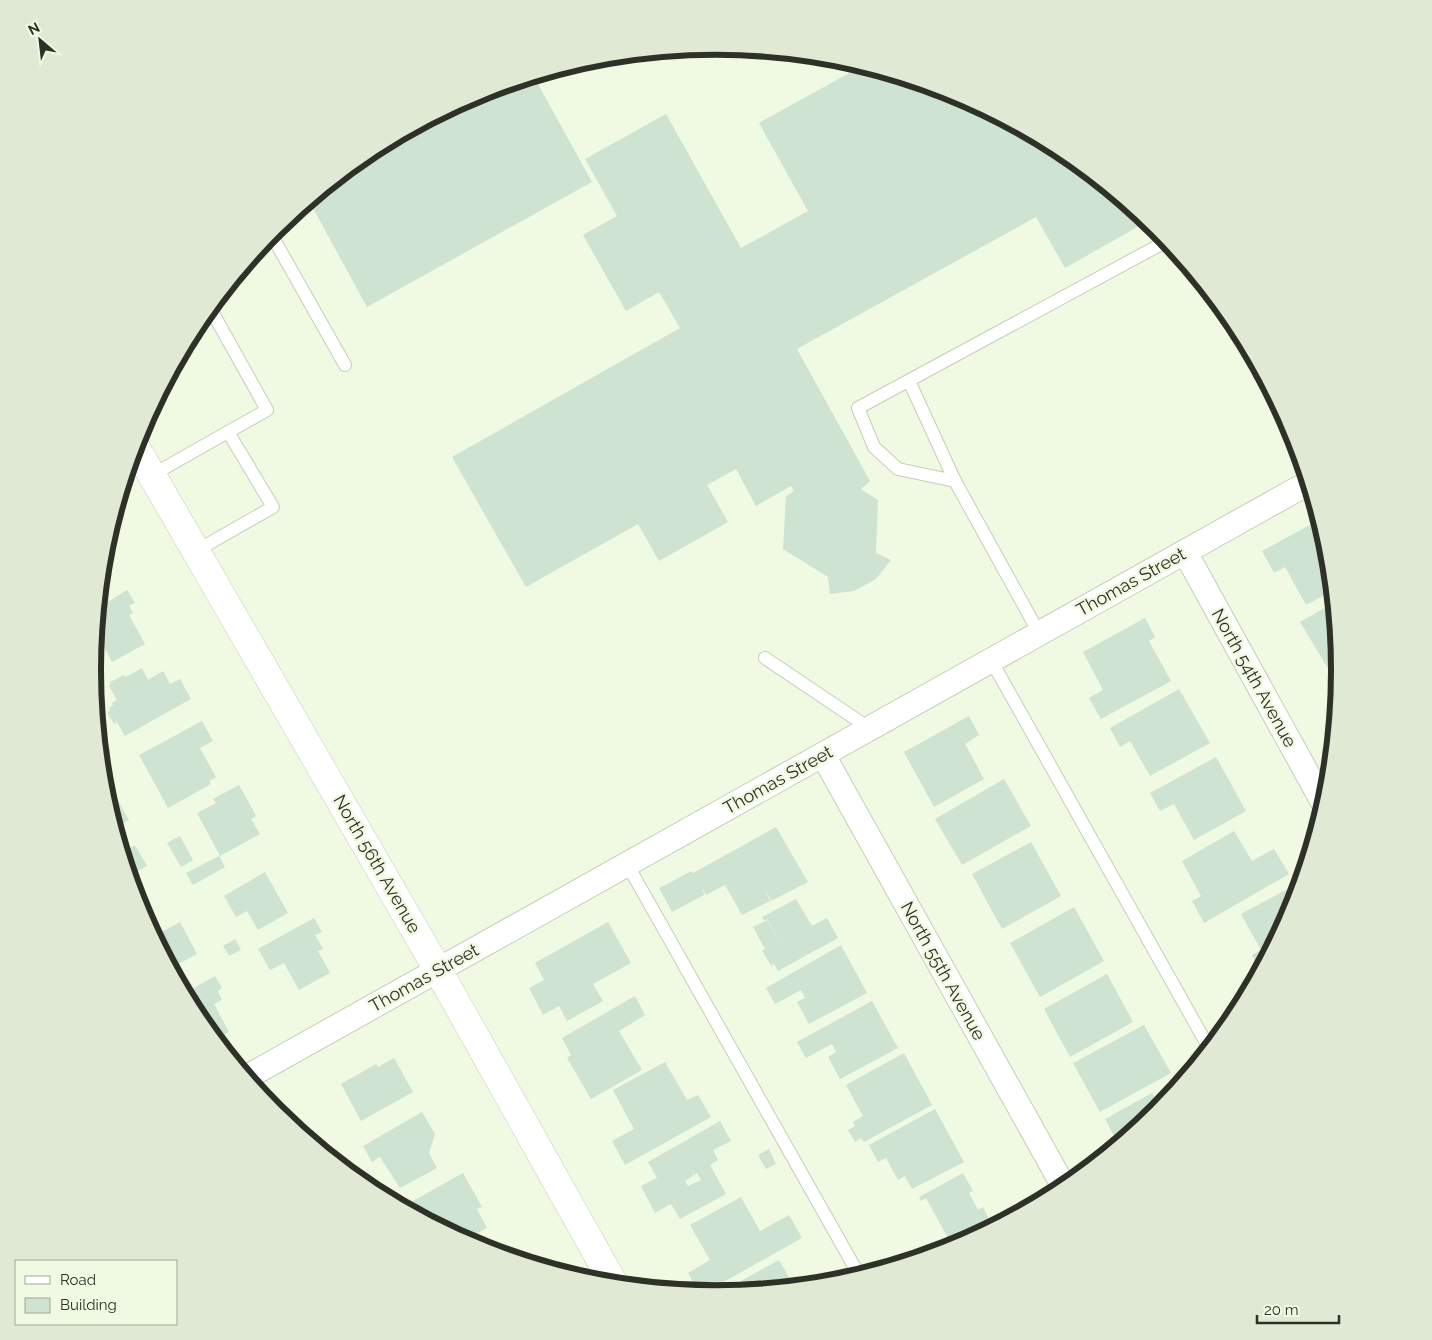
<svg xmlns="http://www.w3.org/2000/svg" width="1432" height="1340" viewBox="0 0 1432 1340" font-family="Raleway,sans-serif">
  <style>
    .building { fill: #cee3d2; fill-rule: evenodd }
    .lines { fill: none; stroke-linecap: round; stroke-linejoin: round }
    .service-casing { stroke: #c6ceb7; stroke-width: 14 }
    .minor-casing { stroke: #c6ceb7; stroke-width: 26 }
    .tertiary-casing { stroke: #c6ceb7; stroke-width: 29 }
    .service { stroke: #fff; stroke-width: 12 }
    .minor { stroke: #fff; stroke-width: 24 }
    .tertiary { stroke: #fff; stroke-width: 28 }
    .labels { text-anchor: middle; stroke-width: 5; stroke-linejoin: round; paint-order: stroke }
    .street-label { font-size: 18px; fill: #2e3128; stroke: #f0f9e2 }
    .rim { fill: none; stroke: #2e3128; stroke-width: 6 }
  </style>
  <rect width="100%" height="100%" fill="#f0f9e2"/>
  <!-- building -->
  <g class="building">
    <polygon points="862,66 955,94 1063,152 1148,221 1065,268 1036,217 797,349 870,481 861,489 878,500 876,553 891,560 876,579 854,591 830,594 828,577 783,549 786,496 794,491 791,486 756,506 736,469 707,485 728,522 659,561 638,524 526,587 452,457 680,328 659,292 626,311 583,235 617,216 585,159 666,114 741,248 808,211 759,123"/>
    <polygon points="534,77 592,182 367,307 309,201 343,173 495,88"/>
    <polygon points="1319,520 1328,549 1332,591 1306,605 1285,567 1274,573 1262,551"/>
    <polygon points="127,590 135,603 129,606 133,613 129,615 145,644 112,662 96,632 98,608"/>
    <polygon points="1333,603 1340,670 1332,675 1300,622"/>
    <polygon points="1145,618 1155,637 1149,641 1171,681 1101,719 1089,698 1103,690 1083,652"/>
    <polygon points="142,668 148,680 163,671 170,684 180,679 191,699 125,736 117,722 114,724 107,712 110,711 109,708 113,705 112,703 117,700 109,686 111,684 110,682 124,675 126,677"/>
    <polygon points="1179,689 1210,743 1150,776 1130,741 1120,747 1110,728"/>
    <polygon points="969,716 979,735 965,744 984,779 934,807 904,752"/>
    <polygon points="202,721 213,741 200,748 216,777 209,781 211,784 168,808 139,755"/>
    <polygon points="1216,757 1246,811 1194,840 1174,804 1160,811 1150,793"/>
    <polygon points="1004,779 1031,826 962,865 935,819"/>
    <polygon points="239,785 256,816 251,819 260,834 220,856 197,813 216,803 213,799"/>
    <polygon points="115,796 129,820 115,828 107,801"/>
    <polygon points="776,827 808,882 771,901 764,888 770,901 742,915 725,885 706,895 702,888 704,895 672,912 659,888 692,871 693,873"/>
    <polygon points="1234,831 1252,861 1274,849 1289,874 1204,923 1192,901 1201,896 1182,861"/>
    <polygon points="180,836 193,860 181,867 167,843"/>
    <polygon points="1031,842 1061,896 1002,929 972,874"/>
    <polygon points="135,845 147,866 130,875 123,852"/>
    <polygon points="219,856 225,867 193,885 186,873"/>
    <polygon points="265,872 288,913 258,930 247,911 236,917 224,896"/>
    <polygon points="1295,885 1298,891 1292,909 1260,969 1252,955 1261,950 1241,914"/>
    <polygon points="134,886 144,904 139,907 133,887"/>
    <polygon points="796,899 812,926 827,918 838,938 778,971 774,964 771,966 762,950 765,949 753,927 767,920 786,952 767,919 769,919 764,920 762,917"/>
    <polygon points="1074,907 1104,961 1040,997 1010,943"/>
    <polygon points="314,918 322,932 315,935 323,949 318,951 330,973 299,990 284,963 270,970 258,949"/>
    <polygon points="180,922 197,954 171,968 154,936"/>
    <polygon points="608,922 631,963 593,984 603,1001 567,1021 559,1006 543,1015 529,988 544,980 535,963"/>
    <polygon points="235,939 241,950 229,956 223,946"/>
    <polygon points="841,945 867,993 809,1024 797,1002 805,998 801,990 775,1004 766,988"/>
    <polygon points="1107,974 1133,1022 1070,1057 1044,1009"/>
    <polygon points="215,976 222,988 218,991 222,1000 214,1004 229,1032 216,1039 197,1016 185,993"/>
    <polygon points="635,996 645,1015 619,1031 642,1070 591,1099 567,1058 571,1055 562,1038"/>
    <polygon points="872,1001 898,1048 840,1079 828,1057 836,1052 832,1044 806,1058 797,1042"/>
    <polygon points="1144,1025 1171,1073 1100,1112 1073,1063"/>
    <polygon points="904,1053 932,1105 864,1142 861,1138 855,1142 848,1130 855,1126 853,1122 863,1116 846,1085"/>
    <polygon points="394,1058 413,1092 361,1121 341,1084 376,1064 378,1067"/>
    <polygon points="665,1062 687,1100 698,1095 711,1117 625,1165 612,1141 634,1129 613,1090"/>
    <polygon points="1152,1093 1160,1107 1118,1143 1105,1119"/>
    <polygon points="935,1109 964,1162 912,1189 905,1176 898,1180 886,1158 878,1162 869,1145"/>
    <polygon points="422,1112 435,1134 429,1153 437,1168 400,1188 380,1157 372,1162 363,1146"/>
    <path d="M 720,1121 L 731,1141 L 713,1150 L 718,1160 L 710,1165 L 726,1194 L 680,1219 L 671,1204 L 655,1213 L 641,1186 L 657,1178 L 648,1162 ZM 691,1169 L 695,1175 L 697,1173 L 701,1180 L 688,1186 L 685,1181 L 694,1175 Z"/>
    <polygon points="769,1149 776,1164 766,1169 758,1155"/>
    <polygon points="463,1173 482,1207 477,1209 487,1228 465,1240 442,1227 441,1225 439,1226 419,1215 421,1214 413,1201"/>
    <polygon points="963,1173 973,1191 969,1193 978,1210 983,1207 992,1226 953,1247 926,1198 921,1201 919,1197"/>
    <polygon points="741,1197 760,1231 789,1215 802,1238 704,1293 699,1292 688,1273 710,1260 690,1225"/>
    <polygon points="494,1242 501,1254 483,1248"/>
    <polygon points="779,1260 794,1286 730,1292 728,1288"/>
  </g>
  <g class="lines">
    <!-- service casing -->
    <g class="service-casing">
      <g id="service">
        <polyline points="271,234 345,365"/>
        <polyline points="909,381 955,481 1039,633"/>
        <polyline points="152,475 267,410 210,308"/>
        <polyline points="955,481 898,469 874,447 858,408 1167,241"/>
        <polyline points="196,551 273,507 228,432"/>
        <polyline points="765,658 869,728"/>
        <polyline points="991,660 1209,1048"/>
        <polyline points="627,864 859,1275"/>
      </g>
    </g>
    <!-- minor casing -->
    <g class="minor-casing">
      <g id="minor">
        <polyline points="1185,552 1324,804"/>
        <polyline points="823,755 1064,1187"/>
        <polyline points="247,1077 1308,483"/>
      </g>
    </g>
    <!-- tertiary casing -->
    <g class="tertiary-casing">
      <polyline id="tertiary" points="135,446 438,970 614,1284"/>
    </g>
    <!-- service -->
    <use href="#service" class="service"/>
    <!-- minor -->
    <use href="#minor" class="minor"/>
    <!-- tertiary -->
    <use href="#tertiary" class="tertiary"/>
  </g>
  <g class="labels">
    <!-- street labels -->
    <g class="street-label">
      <text transform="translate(1131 582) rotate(-29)" y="6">Thomas Street</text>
      <text transform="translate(1254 678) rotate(61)" y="6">North 54th Avenue</text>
      <text transform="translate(778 780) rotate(-29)" y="6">Thomas Street</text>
      <text transform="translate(377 864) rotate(60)" y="6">North 56th Avenue</text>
      <text transform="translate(943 971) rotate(61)" y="6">North 55th Avenue</text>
      <text transform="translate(424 978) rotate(-29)" y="6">Thomas Street</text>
    </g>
  </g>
  <!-- crop -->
  <path d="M0 0H1432V1340H0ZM101 670a615 615 0 1 1 1230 0a615 615 0 1 1-1230 0Z" fill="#e0e9d3" fill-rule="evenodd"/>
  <path class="rim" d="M101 670a615 615 0 1 1 1230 0a615 615 0 1 1-1230 0Z"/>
  <!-- legend -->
  <rect x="15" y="1260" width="162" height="65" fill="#f0f9e2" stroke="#a2a998"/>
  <rect x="25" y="1276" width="25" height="8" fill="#ffffff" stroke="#a2a998"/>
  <text x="60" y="1285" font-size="15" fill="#2e3128">Road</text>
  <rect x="25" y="1298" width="25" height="15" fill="#cee3d2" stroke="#a2a998"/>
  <text x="60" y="1310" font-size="15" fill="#2e3128">Building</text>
  <!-- north arrow -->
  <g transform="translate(40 40) rotate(332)" stroke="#f0f9e2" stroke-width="4" paint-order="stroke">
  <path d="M0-4L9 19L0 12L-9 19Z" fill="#2e3128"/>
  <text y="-8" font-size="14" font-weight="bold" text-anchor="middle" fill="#2e3128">N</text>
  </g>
  <!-- scale -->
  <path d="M1257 1315v8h82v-8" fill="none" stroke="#2e3128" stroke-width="2.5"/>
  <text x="1264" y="1315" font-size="15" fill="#2e3128" stroke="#f0f9e2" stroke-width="4" paint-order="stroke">20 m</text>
</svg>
